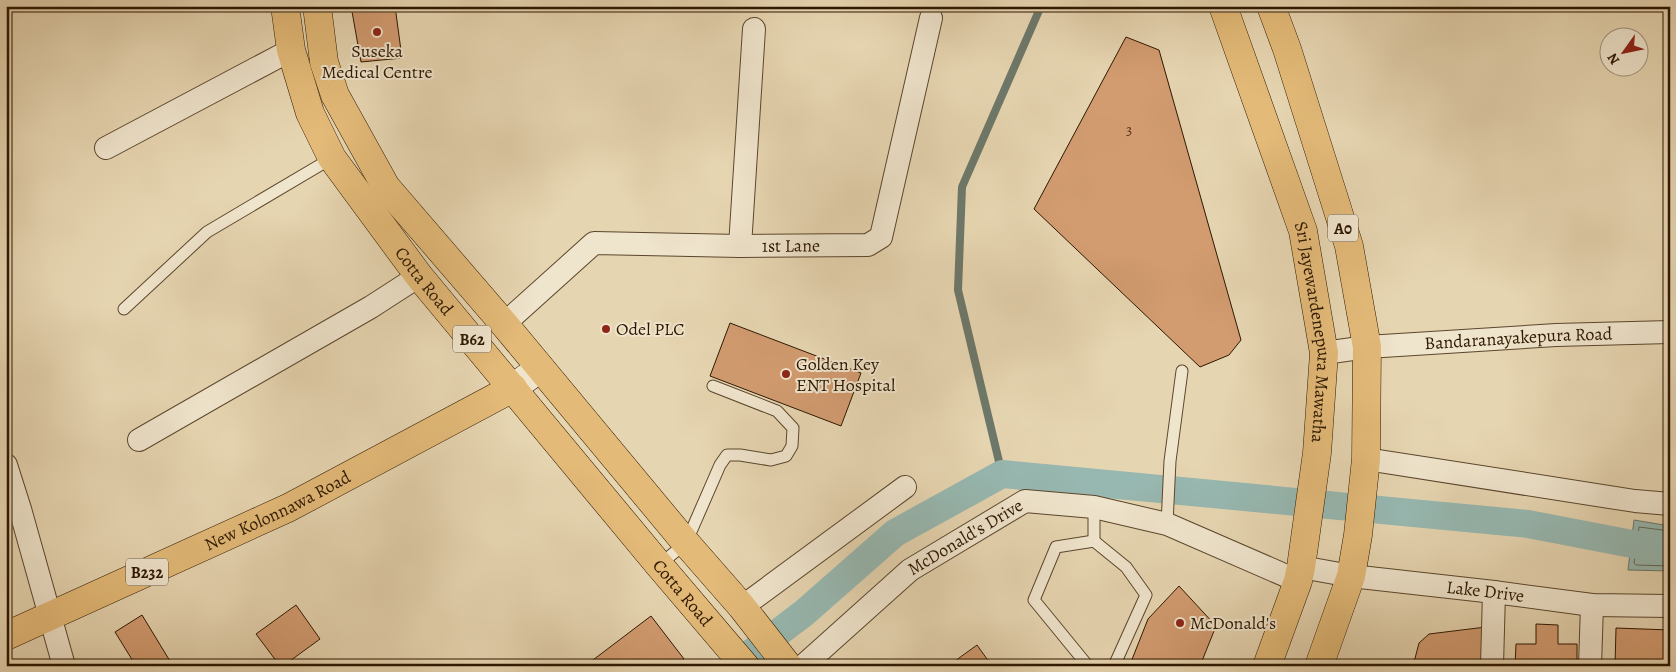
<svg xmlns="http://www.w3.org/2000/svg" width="1676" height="672" viewBox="0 0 1676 672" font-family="Alegreya,serif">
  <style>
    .water { fill: #97b8b1; stroke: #6d786a }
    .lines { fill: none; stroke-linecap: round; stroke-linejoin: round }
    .shore { stroke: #626858; stroke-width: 1 }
    .stream { stroke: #6d786a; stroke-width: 8 }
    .canal { stroke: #97b8b1; stroke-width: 28 }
    .building { fill: #d29b70; stroke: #2d1700 }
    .lane-casing { stroke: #5b462c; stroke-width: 13 }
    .street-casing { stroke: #5b462c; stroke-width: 24 }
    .secondary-casing { stroke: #2d1700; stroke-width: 29 }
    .primary-casing { stroke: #2d1700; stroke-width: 29 }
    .highway-casing { stroke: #2d1700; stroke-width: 29 }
    .lane { stroke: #efe4cc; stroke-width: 11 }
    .street { stroke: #efe4cc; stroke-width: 22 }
    .secondary { stroke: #efe4cc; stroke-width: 28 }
    .primary { stroke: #e3ba78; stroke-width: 28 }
    .highway { stroke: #e3ba78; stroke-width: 28 }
    .poi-dot { fill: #8f2418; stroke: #efe4cc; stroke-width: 2 }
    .labels { text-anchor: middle; stroke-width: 4; stroke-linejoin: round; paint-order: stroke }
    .number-label { font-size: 15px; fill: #56381c }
    .shield { fill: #efe4cc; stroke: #67543d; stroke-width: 1 }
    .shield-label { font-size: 16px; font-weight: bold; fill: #2d1700 }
    .poi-label { font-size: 18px; fill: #2d1700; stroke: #efe4cc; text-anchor: start }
    .street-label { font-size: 18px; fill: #2d1700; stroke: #efe4cc }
  </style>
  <rect width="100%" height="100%" fill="#e6d5b1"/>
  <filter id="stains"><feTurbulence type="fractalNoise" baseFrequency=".004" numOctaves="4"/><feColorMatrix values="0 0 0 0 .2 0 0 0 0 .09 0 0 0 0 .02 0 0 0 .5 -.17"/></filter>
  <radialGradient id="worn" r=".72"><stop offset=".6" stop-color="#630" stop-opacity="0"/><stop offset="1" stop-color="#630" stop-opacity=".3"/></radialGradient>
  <!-- water -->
  <polygon class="water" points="1634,520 1670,526 1670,571 1628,570"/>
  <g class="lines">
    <!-- shore -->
    <g class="shore">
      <polyline points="1670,531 1639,527 1634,563 1636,565 1670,566"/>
      <polyline points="1670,537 1645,534 1641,557 1643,559 1670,560"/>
    </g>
    <!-- stream -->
    <polyline class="stream" points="1002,474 958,290 962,187 1041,6"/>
    <!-- canal -->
    <polyline class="canal" points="734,666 804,613 895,533 1002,474 1528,524 1658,549 1670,548"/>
  </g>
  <!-- building -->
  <g class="building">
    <polygon points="351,6 395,6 402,58 361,62"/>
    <polygon points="1126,37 1159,50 1241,340 1229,355 1200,367 1034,209"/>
    <polygon points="730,323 861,373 841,426 710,376"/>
    <polygon points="1179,586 1216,626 1200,666 1140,666 1131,662 1148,619"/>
    <polygon points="296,605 320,639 283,666 280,666 256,634"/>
    <polygon points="142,615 173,666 136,666 115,632"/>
    <polygon points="651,616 684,659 675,666 585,666"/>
    <polygon points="1536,624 1558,625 1558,644 1577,644 1577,666 1515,666 1516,644 1536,644"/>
    <polygon points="1486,627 1485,666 1413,666 1419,643 1429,634"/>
    <polygon points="1616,628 1670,630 1670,666 1615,666"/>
    <polygon points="977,645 992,666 948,666"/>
  </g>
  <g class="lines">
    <!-- lane casing -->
    <g class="lane-casing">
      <g id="lane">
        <polyline points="124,309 207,232 332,158"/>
        <polyline points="1094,507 1094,541"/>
        <polyline points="1167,524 1170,461 1182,371"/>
        <polyline points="659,565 686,543 720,465 727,455 740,455 771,460 786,456 792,446 793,428 777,411 713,386"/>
        <polyline points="1088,666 1034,600 1056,547 1094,541 1126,567 1146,595 1114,666"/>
      </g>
    </g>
    <!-- street casing -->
    <g class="street-casing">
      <g id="street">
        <polyline points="106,148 291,50"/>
        <polyline points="740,246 754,29"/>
        <path id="s1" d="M 504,324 L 594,243 L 740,246 L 868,245 L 881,237 L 931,18"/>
        <path id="s2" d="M 1324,353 L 1367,347 L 1556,335 L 1670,332"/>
        <polyline points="139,440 371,307 419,276"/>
        <polyline points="1366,459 1635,501 1670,504"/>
        <polyline points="6,465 20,509 64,666"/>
        <path id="s3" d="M 1301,567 L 1351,576 L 1494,592 L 1592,605 L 1670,606"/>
        <polyline points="742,607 905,487"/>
        <path id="s4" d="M 803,666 L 910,570 L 1025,501 L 1094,507 L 1167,524 L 1298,581"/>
        <polyline points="1492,666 1494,592"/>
        <polyline points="1590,666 1592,605"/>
      </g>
    </g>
    <!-- secondary casing -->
    <g class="secondary-casing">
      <polyline id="secondary" points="513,388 540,368"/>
    </g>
    <!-- primary casing -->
    <g class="primary-casing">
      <g id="primary">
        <path id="s5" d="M 285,6 L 291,50 L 310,113 L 332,158 L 419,276 L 659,565 L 745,666"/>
        <polyline points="317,6 324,62 335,95 386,187 504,324 686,543 742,607 788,666"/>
        <path id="s6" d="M 6,636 L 288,508 L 513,388"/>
      </g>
    </g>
    <!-- highway casing -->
    <g class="highway-casing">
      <g id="highway">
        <path id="s7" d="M 1223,6 L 1303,231 L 1324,353 L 1317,453 L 1301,567 L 1298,581 L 1267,666"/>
        <polyline points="1271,6 1287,49 1349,246 1367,347 1366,459 1358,535 1351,576 1319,666"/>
      </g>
    </g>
    <!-- lane -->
    <use href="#lane" class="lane"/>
    <!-- street -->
    <use href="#street" class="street"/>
    <!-- secondary -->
    <use href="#secondary" class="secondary"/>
    <!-- primary -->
    <use href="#primary" class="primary"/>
    <!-- highway -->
    <use href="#highway" class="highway"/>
  </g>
  <!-- markers -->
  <g class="poi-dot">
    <circle cx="377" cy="32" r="5"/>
    <circle cx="606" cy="329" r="5"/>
    <circle cx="786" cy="374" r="5"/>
    <circle cx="1180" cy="623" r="5"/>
  </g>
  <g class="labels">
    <!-- number labels -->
    <g class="number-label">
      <text x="1129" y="135">3</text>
    </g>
    <!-- shield labels -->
    <g class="shield">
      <rect x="1328" y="214.5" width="30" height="27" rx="4"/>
      <rect x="453" y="325.5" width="38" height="27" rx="4"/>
      <rect x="126" y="558.5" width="42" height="27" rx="4"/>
    </g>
    <g class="shield-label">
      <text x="1343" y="234">A0</text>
      <text x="472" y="345">B62</text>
      <text x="147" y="578">B232</text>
    </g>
    <!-- poi labels -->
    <g class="poi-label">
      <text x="377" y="57" text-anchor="middle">Suseka<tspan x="377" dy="21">Medical Centre</tspan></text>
      <text x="616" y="335">Odel PLC</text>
      <text x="796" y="370">Golden Key<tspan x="796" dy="21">ENT Hospital</tspan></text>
      <text x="1190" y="629">McDonald's</text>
    </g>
    <!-- street labels -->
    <g class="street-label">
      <text dy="6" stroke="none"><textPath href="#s1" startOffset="318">1st Lane</textPath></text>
      <text dy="6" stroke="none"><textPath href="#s5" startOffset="314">Cotta Road</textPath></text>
      <text dy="6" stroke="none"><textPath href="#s7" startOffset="341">Sri Jayewardenepura Mawatha</textPath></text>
      <text dy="6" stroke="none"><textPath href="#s2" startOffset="195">Bandaranayakepura Road</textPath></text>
      <text dy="6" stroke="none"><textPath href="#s6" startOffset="299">New Kolonnawa Road</textPath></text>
      <text dy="6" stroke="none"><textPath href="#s4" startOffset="208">McDonald's Drive</textPath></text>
      <text dy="6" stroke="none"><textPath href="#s3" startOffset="186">Lake Drive</textPath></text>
      <text dy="6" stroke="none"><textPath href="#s5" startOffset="719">Cotta Road</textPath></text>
    </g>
  </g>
  <!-- margin -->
  <rect width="1676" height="672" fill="none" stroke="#e6d5b1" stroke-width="25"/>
  <rect x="8" y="8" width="1661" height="657" fill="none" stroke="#2d1700" stroke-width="2.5"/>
  <rect x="12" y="12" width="1651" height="647" fill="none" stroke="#2d1700"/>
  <!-- north arrow -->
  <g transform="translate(1624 52) rotate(237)"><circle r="24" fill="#efe4cc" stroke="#a1927a"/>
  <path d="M0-4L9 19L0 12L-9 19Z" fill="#8f2418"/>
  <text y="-8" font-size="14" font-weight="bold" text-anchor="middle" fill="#2d1700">N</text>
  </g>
  <rect width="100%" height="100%" filter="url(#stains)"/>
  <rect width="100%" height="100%" fill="url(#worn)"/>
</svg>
